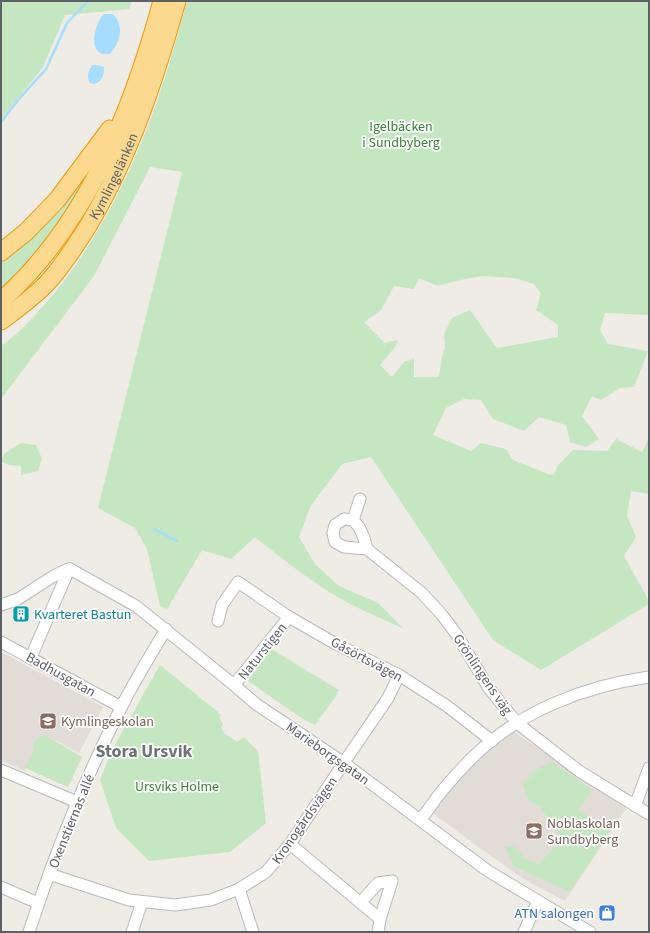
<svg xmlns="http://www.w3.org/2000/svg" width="650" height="933" viewBox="0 0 650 933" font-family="'Source Sans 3',sans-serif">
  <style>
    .education { fill: #e1ddd6 }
    .green { fill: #c4e6c1; fill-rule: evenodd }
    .water { fill: #a6dcfd }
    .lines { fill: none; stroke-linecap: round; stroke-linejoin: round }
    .stream { stroke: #a6dcfd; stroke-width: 2.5 }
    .minor-casing { stroke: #b7babe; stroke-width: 13 }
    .highway-casing { stroke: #ee9705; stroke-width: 19 }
    .minor { stroke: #fff; stroke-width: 11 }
    .highway { stroke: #fbd98f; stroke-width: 17 }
    .labels { text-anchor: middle; stroke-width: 3.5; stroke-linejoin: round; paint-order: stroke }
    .park-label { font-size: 14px; fill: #378236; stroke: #fff }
    .street-label { font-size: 14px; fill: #5c6165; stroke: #fff }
    .culture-label { font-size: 14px; fill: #0d838f; stroke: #fff; text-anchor: start }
    .education-label { font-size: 14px; fill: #785e54; stroke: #fff; text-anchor: start }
    .shop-label { font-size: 14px; fill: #366cbe; stroke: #fff; text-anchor: end }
    .district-label { font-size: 18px; font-weight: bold; fill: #6d7377; stroke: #fff }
  </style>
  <rect width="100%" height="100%" fill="#eeece4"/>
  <!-- education -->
  <g class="education">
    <polygon points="1,652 103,707 79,753 45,735 25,771 1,760"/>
    <polygon points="513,732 517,734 627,807 565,901 527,881 484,851 431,812 460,777 474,764"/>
  </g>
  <!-- green -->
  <g class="green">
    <polygon points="1,1 132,1 129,9 65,15 43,67 1,119"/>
    <path d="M 187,1 L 649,1 L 649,315 L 605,313 L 600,330 L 608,344 L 648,351 L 634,387 L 620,388 L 601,400 L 592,396 L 582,416 L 599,439 L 586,447 L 570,442 L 566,425 L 539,417 L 524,431 L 493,419 L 481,400 L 464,399 L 446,408 L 433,435 L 471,451 L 481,443 L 506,449 L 513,460 L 548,474 L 554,475 L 558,465 L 573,450 L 607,451 L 616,439 L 642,452 L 649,438 L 649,494 L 631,491 L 627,516 L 636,537 L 624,556 L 649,601 L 649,604 L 541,670 L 493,640 L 371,457 L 342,464 L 310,507 L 299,537 L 315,564 L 339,586 L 378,603 L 404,629 C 388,621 370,614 354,606 C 319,588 286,562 255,537 L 231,559 L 202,550 L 167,609 L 160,606 L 147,549 L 135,528 L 98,508 L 182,172 L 150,167 L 94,276 L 1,399 L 1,346 C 21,332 37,313 53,295 C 107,229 143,149 168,68 C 175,46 181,23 187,1 ZM 482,276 L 514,278 L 534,284 L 541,294 L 536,310 L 558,325 L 558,337 L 497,348 L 470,310 L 452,318 L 444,334 L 445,347 L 442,357 L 439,377 L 414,377 L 414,359 L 404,362 L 392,377 L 380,365 L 395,347 L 398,340 L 385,343 L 364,322 L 381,310 L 394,286 L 414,289 L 419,278 L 438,286 L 455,281 Z"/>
    <polygon points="95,160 90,175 45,246 1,291 1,262 22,245"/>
    <polygon points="21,443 36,445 42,459 38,471 21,475 21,466 9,465 1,461 5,453"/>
    <polygon points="271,649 339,690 336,696 315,725 303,719 248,681"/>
    <polygon points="160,665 218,712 221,716 219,718 223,724 221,728 224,733 237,742 244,737 258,751 266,823 230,852 149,861 116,828 100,780 112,750"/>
    <polygon points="45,735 82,757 68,787 25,768 34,750 32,747 37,739"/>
    <polygon points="552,762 592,790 578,810 610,831 590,862 570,891 552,884 513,866 505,846 513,846 526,859 539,864 563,838 551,824 542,809 527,798 523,784 539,768"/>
  </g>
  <!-- water -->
  <g class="water">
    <path d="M 104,14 L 113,14 C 125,26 120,42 110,54 C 86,58 94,24 104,14 Z"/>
    <path d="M 93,65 L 97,65 L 104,67 C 104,76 102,82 94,84 L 90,83 C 86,77 88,70 93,65 Z"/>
  </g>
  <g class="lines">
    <!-- stream -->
    <g class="stream">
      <polyline points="1,122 19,99 46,69 67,23 88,1"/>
      <polyline points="154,529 177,541"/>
    </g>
    <!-- minor casing -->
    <g class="minor-casing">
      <g id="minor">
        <polyline points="353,520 360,499"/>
        <polyline points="367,549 344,547 335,542 333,533 335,525 344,519 353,520 359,527 364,538 367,549 422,593 442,615 457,635 488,687 517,723 579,771 649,814"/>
        <polyline points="70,569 136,606 234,685 256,704 344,763 488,871 590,932"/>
        <polyline points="1,605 18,599 52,577 68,569 70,569"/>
        <polyline points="218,621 222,605 238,582 289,617 336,644 399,675 447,706 492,741"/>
        <polyline points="1,642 121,707"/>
        <polyline points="31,657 67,574 70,569"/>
        <polyline points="234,685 289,617"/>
        <polyline points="1,770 77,802"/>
        <polyline points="635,806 649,768"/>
        <path d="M 420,820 C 427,812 432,804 438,796 C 449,782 461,769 473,757 C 520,711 585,686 649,677"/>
        <polyline points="290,844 380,919"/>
        <polyline points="49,874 129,900 175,905 211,900 239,889 266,872 290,844 347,758 388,698 399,675"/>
        <polyline points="1,887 38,903"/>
        <polyline points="239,889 253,932"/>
        <polyline points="361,902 378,883 392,881 380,919 378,932"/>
        <path d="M 29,932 C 54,855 84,780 121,708 C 134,681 151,655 166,629"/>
        <polyline points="132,932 142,902"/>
        <polyline points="524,932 538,901"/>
      </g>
    </g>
    <!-- highway casing -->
    <g class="highway-casing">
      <g id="highway">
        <polyline points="1,252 26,232 57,200 110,129"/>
        <path d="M 1,301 C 88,223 132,111 162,1"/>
        <path id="s1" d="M 1,321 C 17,309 34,297 47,283 C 63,266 76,245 88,226 C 130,156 155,79 177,1"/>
      </g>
    </g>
    <!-- minor -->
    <use href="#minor" class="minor"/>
    <!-- highway -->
    <use href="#highway" class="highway"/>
  </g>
  <!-- icons -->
  <defs>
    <g id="building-square" transform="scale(0.9)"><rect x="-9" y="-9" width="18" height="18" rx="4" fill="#0f9aa8" stroke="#fff"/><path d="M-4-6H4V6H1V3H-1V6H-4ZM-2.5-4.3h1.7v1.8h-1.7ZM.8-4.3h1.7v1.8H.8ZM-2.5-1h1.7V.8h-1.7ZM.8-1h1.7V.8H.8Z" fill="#fff"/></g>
    <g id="school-square" transform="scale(0.9)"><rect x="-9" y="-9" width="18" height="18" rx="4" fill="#8d6e63" stroke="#fff"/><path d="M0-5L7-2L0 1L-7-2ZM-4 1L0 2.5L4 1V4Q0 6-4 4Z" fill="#fff"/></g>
    <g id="shop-square" transform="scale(0.9)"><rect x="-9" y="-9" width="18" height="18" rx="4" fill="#3f7fe0" stroke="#fff"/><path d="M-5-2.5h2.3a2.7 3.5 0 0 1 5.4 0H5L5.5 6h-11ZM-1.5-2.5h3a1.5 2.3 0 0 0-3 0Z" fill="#fff"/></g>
  </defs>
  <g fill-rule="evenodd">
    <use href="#building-square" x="21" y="614"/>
    <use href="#school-square" x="48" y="721"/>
    <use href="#school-square" x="534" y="831"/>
    <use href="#shop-square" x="607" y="913"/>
  </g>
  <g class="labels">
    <!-- park labels -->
    <g class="park-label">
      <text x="401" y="131">Igelbäcken<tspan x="401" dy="16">i Sundbyberg</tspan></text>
      <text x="177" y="791">Ursviks Holme</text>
    </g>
    <!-- street labels -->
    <g class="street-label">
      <text dy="5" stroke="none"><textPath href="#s1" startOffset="186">Kymlingelänken</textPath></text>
      <text transform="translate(262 651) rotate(-51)" y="5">Naturstigen</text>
      <text transform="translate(367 659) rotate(28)" y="5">Gåsörtsvägen</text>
      <text transform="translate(61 674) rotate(29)" y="5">Badhusgatan</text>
      <text transform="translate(483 674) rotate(56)" y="5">Grönlingens väg</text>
      <text transform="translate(328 753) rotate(35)" y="5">Marieborgsgatan</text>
      <text transform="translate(304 820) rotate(-55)" y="5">Kronogårdsvägen</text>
      <text transform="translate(71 821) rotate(-68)" y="5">Oxenstiernas allé</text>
    </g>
    <!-- culture labels -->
    <g class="culture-label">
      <text x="34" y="619">Kvarteret Bastun</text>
    </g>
    <!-- education labels -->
    <g class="education-label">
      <text x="61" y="726">Kymlingeskolan</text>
      <text x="547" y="828">Noblaskolan<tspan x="547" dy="16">Sundbyberg</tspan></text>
    </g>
    <!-- shop labels -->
    <g class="shop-label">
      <text x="594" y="918">ATN salongen</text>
    </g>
    <!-- district labels -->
    <g class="district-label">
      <text x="144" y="757">Stora Ursvik</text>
    </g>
  </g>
  <!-- border -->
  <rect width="650" height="933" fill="none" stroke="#5c6165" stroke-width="4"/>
</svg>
